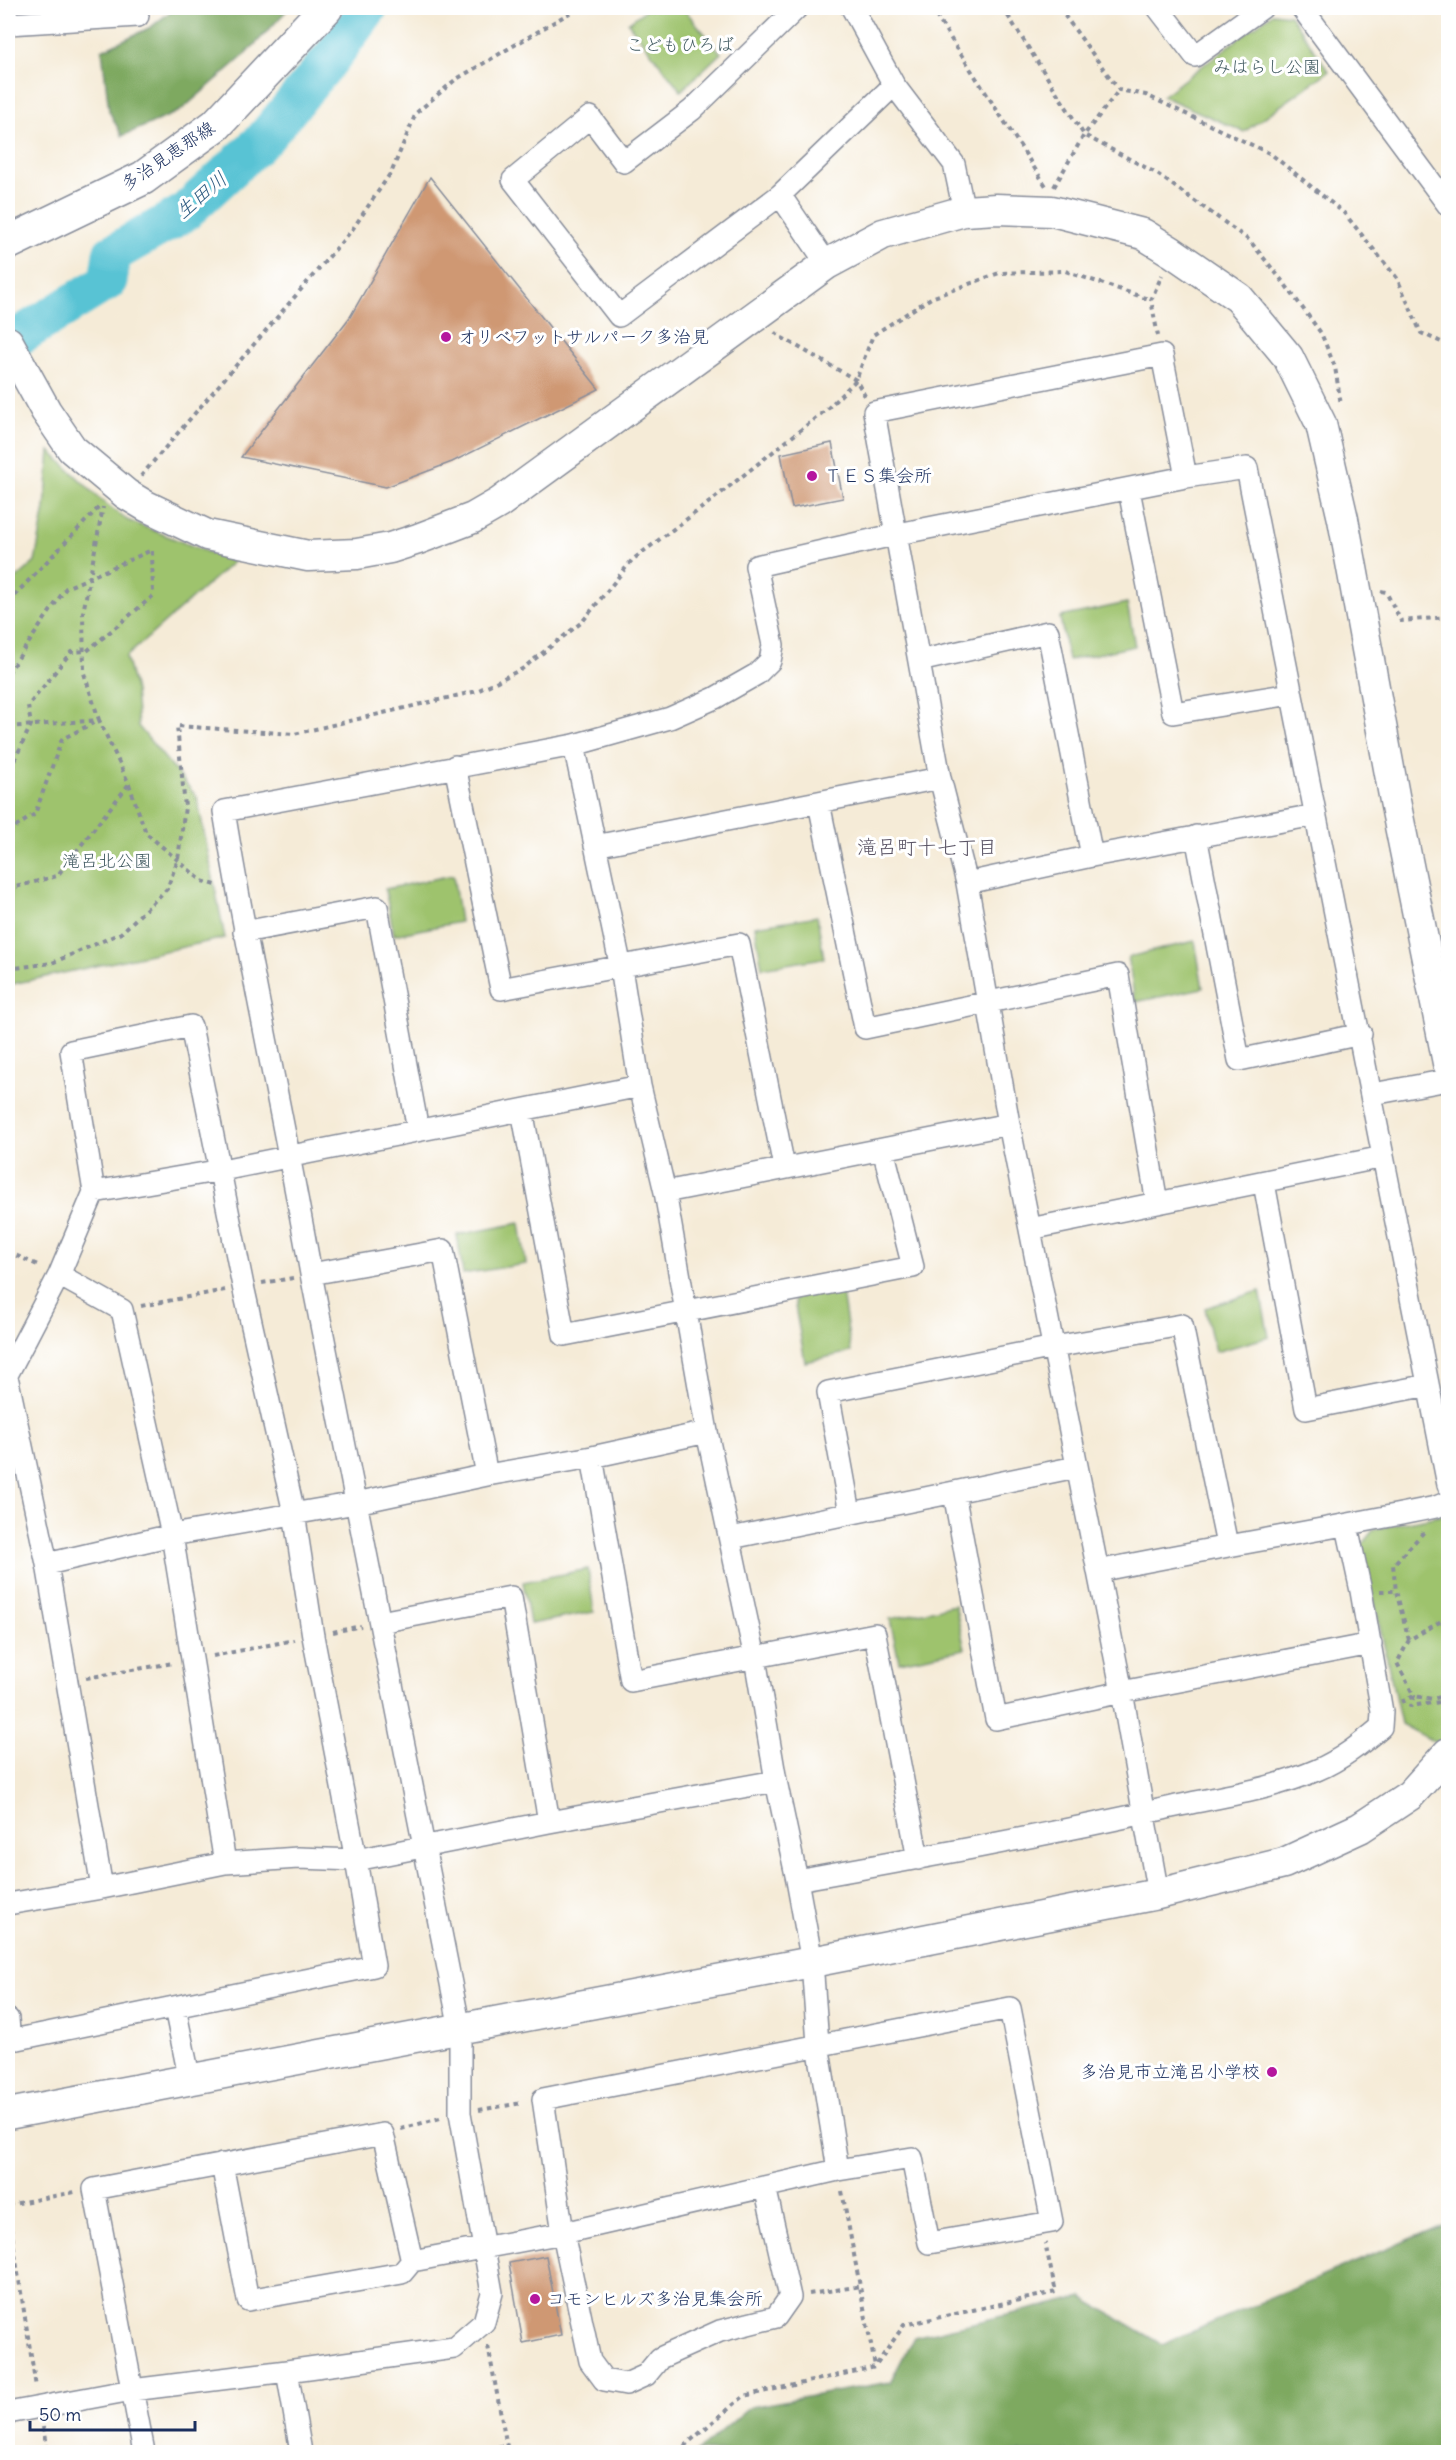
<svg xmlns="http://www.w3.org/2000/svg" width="1456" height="2460" font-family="Delius,'Klee One',sans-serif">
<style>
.green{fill:#9ec36d;stroke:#5c7966;stroke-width:1.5}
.forest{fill:#7ea960;stroke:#4c6c5f;stroke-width:1.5}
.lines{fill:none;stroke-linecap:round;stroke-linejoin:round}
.river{stroke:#59c3d4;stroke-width:39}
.building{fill:#cf9873}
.street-casing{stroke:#888d9a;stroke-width:24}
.secondary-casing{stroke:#888d9a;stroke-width:33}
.primary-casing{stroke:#888d9a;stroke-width:36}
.path{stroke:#888d9a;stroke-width:4;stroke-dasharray:4.5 4.5;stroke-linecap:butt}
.street{stroke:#fff;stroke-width:21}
.secondary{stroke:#fff;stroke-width:30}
.primary{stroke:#fff;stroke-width:33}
.poi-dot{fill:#b5179e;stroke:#fff;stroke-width:2}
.labels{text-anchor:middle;stroke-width:6;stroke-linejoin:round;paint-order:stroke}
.park-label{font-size:18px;fill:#425b62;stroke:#fff}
.street-label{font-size:18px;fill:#1b2f5e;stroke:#fff}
.poi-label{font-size:18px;fill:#1b2f5e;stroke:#fff;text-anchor:start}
.water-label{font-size:20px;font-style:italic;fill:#2e5b81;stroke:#fff}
.neighbourhood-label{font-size:20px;fill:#5a5465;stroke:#fff}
</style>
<rect width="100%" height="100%" fill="#fff"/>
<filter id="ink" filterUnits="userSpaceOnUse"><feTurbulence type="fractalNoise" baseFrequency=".0167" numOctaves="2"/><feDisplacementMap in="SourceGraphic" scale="12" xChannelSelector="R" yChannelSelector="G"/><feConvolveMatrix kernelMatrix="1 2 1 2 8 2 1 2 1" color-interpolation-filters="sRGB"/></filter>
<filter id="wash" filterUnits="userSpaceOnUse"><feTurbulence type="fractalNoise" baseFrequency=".008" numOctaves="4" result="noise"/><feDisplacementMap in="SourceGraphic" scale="24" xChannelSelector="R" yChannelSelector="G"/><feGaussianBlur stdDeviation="1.35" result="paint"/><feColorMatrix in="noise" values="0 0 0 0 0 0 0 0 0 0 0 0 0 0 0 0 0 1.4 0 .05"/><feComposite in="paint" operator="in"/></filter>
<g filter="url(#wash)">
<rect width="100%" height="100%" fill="#f5ebd7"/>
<path class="green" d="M648,8H683L721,53L681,91L628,23Z
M1273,13L1290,15L1329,71L1244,132L1162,96Z
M50,451L100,499L127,520L233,562L126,657L135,691L138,726L197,797L225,938L8,985V586L35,562L45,508Z
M1127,603L1135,646L1068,660L1060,617Z
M453,875L460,922L394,935L385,889Z
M817,916L824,958L762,968L755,926Z
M1195,941L1203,988L1135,1002L1128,957Z
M520,1223L526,1264L463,1274L457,1235Z
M841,1285L851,1352L805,1362L793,1295Z
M1260,1291L1269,1337L1215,1352L1205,1308Z
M1448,1514V1736L1442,1746L1401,1724L1362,1544L1374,1529Z
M588,1569L594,1612L530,1624L523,1582Z
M955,1605L965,1649L899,1662L890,1619Z"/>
<path class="forest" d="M175,8H289L246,54L180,111L122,136L109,111L102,50L151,27Z
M1448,2223V2452H697L750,2407L890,2382L914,2337L1082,2297L1162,2344Z"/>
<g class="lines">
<path class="river" d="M8,343L108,281L112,254L184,213L264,139L332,57L368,8"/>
</g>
<g id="blocks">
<path class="building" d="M430,177L599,389L452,462L386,487L241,457L350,317Z
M832,443L843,498L792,508L781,454Z
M546,2256L561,2335L523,2343L509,2263Z"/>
</g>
</g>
<g filter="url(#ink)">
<use href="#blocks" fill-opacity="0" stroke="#888d9a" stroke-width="1.5"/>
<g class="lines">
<g class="street-casing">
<path id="street" d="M797,8L692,110L624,162L590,117L513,180L619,316L780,195L827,264
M852,8L894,85L954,164L964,211
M1158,8L1195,56L1262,8
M1302,8L1448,205
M8,24L138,16
M780,195L894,85
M1129,490L1173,713L1291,694
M919,661L1048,632L1092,856
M455,766L501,989L739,944L784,1167
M819,803L865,1028L1118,975L1157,1203
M1196,836L1239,1060L1361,1034
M595,846L940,778
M967,883L1092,856L1315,815
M244,932L377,907L418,1130
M1373,1094L1448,1080
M522,1110L564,1335L913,1267L883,1149
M1264,1183L1306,1409L1428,1385
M94,1192L222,1170L640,1086
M665,1192L1009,1124
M1030,1229L1383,1157
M311,1274L443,1250L487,1475
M59,1275L122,1310L172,1535L225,1863
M8,1373L59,1275L94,1192L71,1051L191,1026L243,1286L294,1513L313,1636L356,1860L374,1966L18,2039L9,2031L8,2019
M8,1381L47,1564L102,1888
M592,1457L631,1681L875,1634L918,1859
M954,1493L996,1719L1122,1692L1371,1644
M850,1513L828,1392L1054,1347L1182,1325L1227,1545
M731,1538L1076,1467
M47,1564L172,1535L356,1503L487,1475L592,1457L707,1432
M1098,1571C1210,1548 1324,1530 1436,1507L1448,1502
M380,1622L511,1597L549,1822
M797,1880C920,1858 1042,1836 1163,1809C1214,1797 1269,1791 1317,1770C1341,1760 1362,1743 1381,1727L1382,1712L1361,1591L1347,1526
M1158,1894L1122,1692L1009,1124L967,883L940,778L874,412L1162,355L1186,477
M8,1904L102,1888L225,1863L298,1858L356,1860L549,1822L776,1781
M175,2008L190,2081
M765,2187L790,2297L776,2317L720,2331L660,2358L646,2375L626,2384L604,2380L590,2361L563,2233L543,2099L1010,2008L1052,2222L929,2243L912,2158L838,2170
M412,2261L563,2233L838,2170L818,2044L812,1962L797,1880L776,1781L755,1658L707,1432L665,1192L640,1086L621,968L574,745
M287,2371L301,2452
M8,2413L132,2390L287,2371L454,2348L484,2322L492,2293L460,2113V2029L311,1274C284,1119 249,966 224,811L574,745L670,718L715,698L757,674L770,661L773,645L756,566L898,534L1186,477L1247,468L1448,1485
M144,2452L94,2189L383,2134L412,2261L402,2273L248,2300L222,2164"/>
</g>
<g class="secondary-casing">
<path id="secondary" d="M8,342L46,411L72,449L126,494L146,506L207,535L308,556L357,554L390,548L418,539L473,518L499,503L827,264L883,234L964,211L996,209L1052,211L1143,234L1172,252L1239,298L1288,357L1321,424L1343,519L1395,801L1448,1063
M8,2114L812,1962L1158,1894L1284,1863L1360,1828L1410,1795L1448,1753"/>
</g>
<g class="primary-casing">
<path id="primary" d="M8,243L143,178L216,125L326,8"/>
</g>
<path class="path" d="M931,8L1046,186
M1003,8L1084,135L1156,173L1249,240L1284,283L1321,333L1335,367L1341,405
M1059,8L1119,90L1146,95L1271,154L1344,213L1397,278L1421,333L1448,345
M1054,187L1084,135L1119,90
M775,332L779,336L856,380L865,396
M1158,336L1151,300L1162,275
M141,476L352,230L392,171L416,113L455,80L578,8
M1381,591L1386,592L1401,621L1448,617
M8,602L100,506
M8,673L66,588L152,550L153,596L87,651L71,652L28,706L31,725L8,774
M8,727L99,720L129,784L146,833L202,881L216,885
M8,832L35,814L62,739L99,720L84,673L83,613L103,507
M8,889L57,876L129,784
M8,969L52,963L121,933L167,889L178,859L185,807L177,726L294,734L477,691L522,669L582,622L632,560L711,501L827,409L856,380L873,335L931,298L999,273L1065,271L1151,300
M8,1252L40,1266
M262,1283L293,1278
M141,1306L225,1290
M1380,1591H1396
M1448,1617L1409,1640L1397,1663L1414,1696L1410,1706L1448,1701
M333,1632L361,1626
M1409,1640L1396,1591L1393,1565L1424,1532
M213,1656L294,1640
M86,1678L173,1663
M1401,1702L1414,1696L1432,1699L1448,1695
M479,2110L522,2103
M401,2129L440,2118
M842,2191L875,2366
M8,2205L75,2192
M8,2210L36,2387
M809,2294L862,2286
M488,2346L508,2452
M43,2427L47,2452
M471,2452L507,2445
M677,2452L744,2396L875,2367L904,2325L1056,2292L1045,2243"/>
<use href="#street" class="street"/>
<use href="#secondary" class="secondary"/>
<use href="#primary" class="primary"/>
</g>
</g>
<g class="poi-dot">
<circle cx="446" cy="337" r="6"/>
<circle cx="812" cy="476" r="6"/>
<circle cx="1272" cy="2072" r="6"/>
<circle cx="535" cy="2299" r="6"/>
</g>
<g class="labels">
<g class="park-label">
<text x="680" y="51">こどもひろば</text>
<text x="1267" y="73">みはらし公園</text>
<text x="107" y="867">滝呂北公園</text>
</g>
<g class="street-label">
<text transform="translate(168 156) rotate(-34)" y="6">多治見恵那線</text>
</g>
<g class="poi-label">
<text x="458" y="343">オリベフットサルパーク多治見</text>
<text x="824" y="482">ＴＥＳ集会所</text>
<text x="1260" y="2078" text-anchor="end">多治見市立滝呂小学校</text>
<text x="547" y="2305">コモンヒルズ多治見集会所</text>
</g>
<g class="water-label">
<text transform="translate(201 195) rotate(-40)" y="7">生田川</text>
</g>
<g class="neighbourhood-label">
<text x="927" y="854">滝呂町十七丁目</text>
</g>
</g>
<rect width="1456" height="2460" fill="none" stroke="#fff" stroke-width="30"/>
<path d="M30 2421v9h165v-9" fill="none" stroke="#1b2f5e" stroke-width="3"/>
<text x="39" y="2421" font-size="18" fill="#1b2f5e" stroke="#ffffff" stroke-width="4.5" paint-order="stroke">50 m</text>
</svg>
